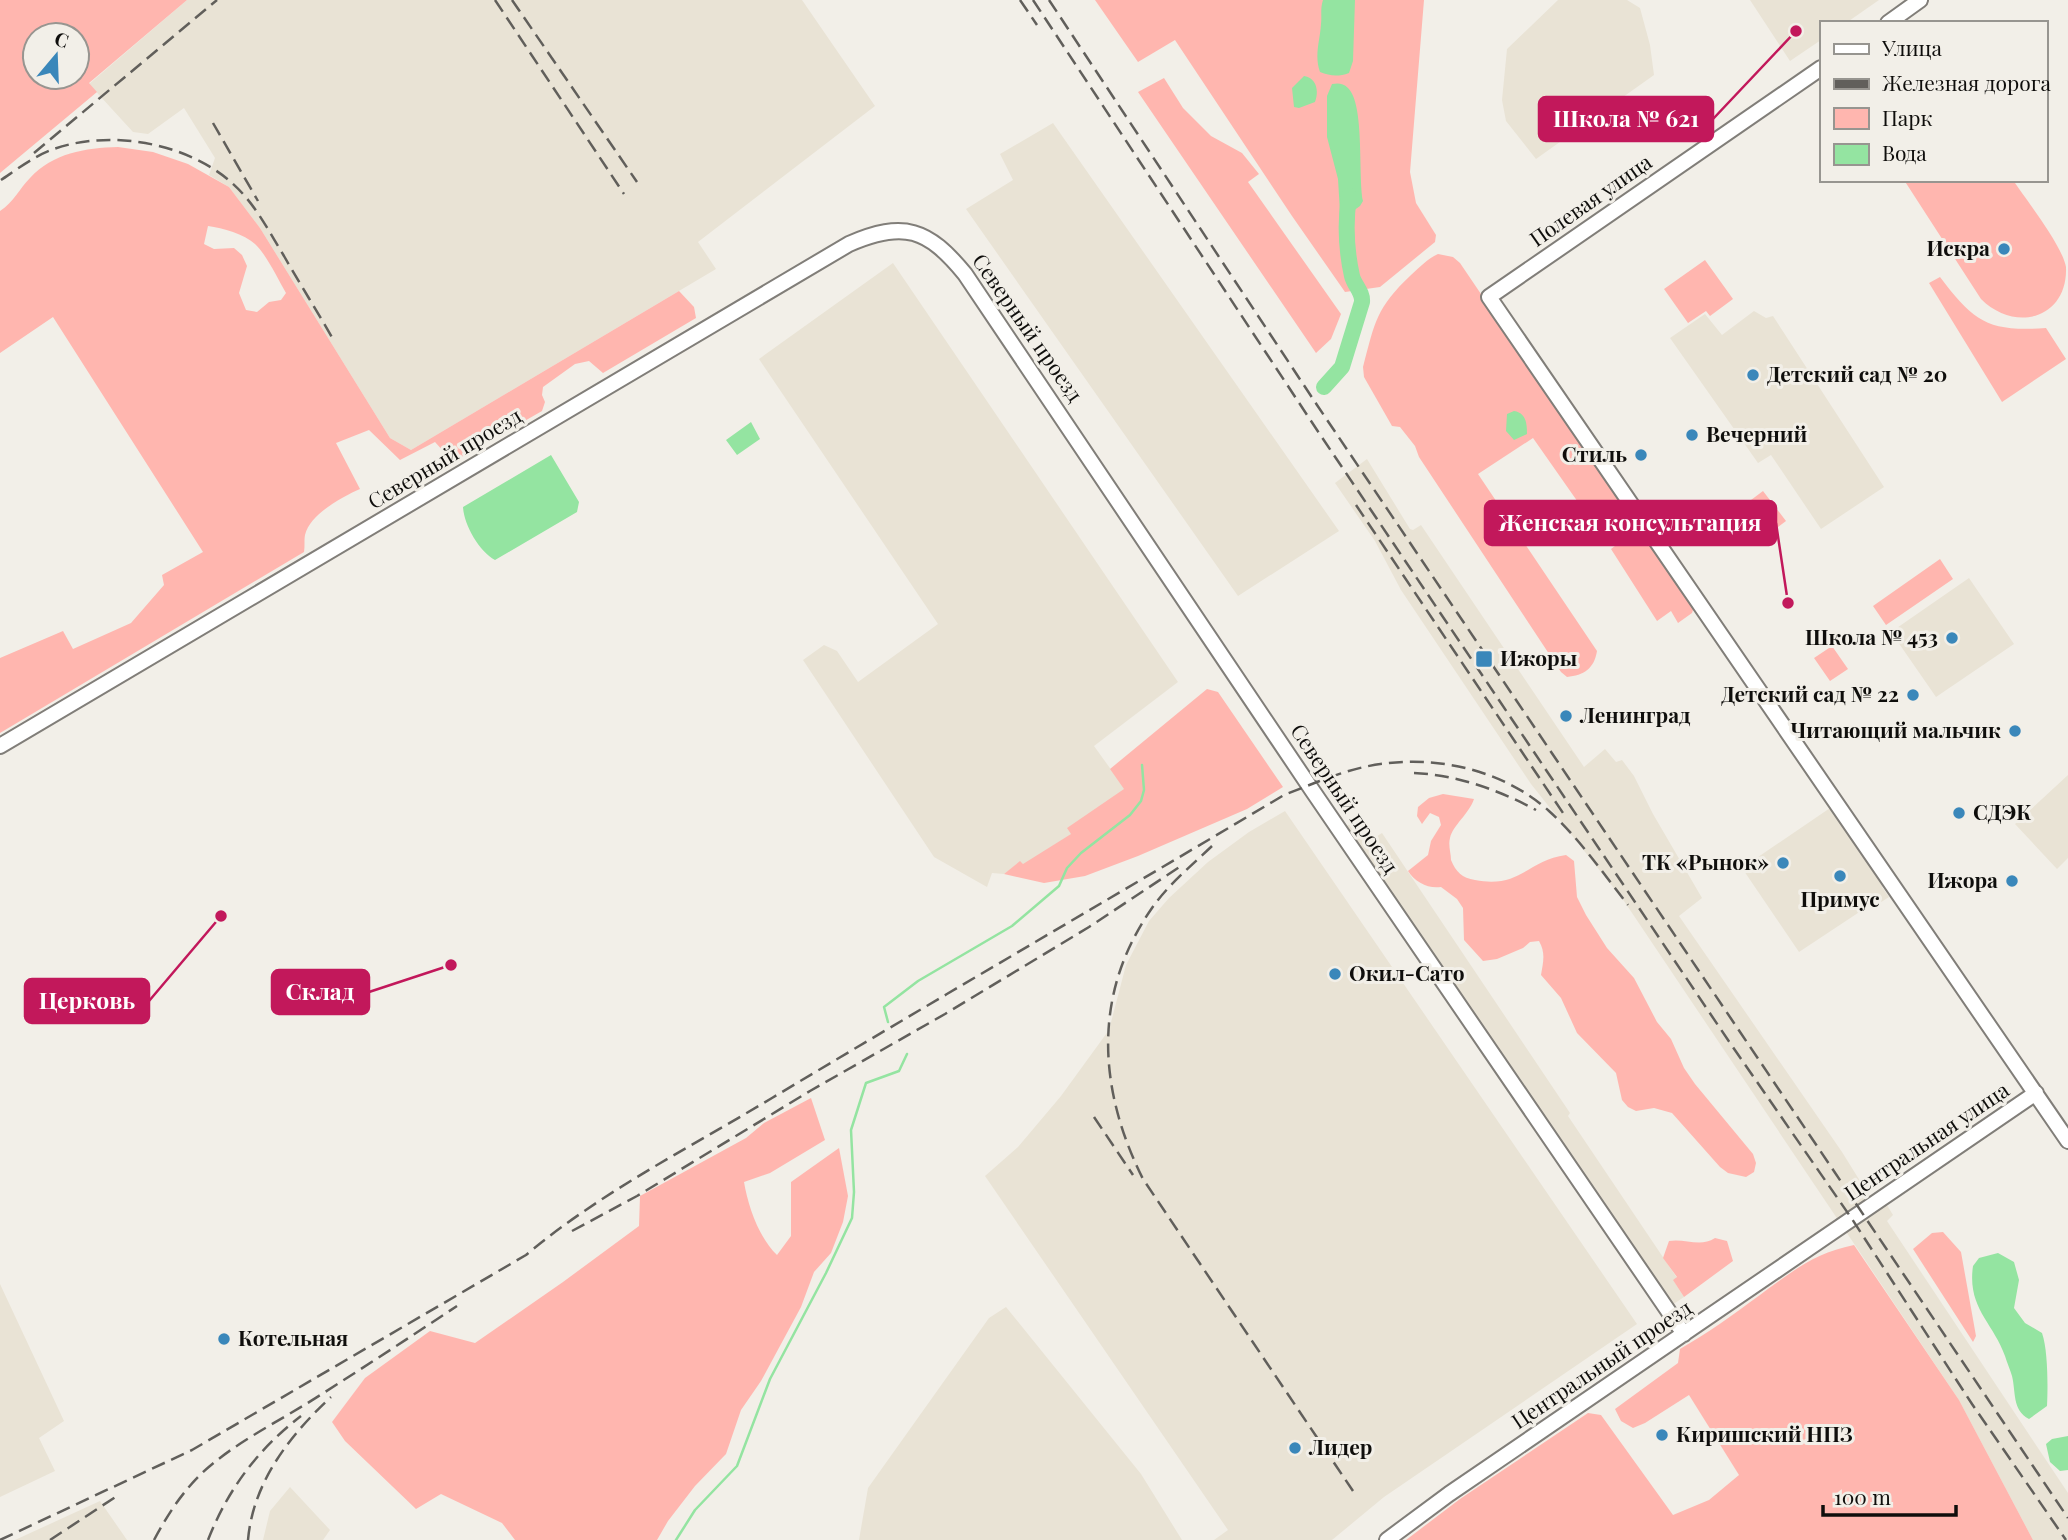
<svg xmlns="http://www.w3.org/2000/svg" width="2068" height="1540" font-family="'Playfair Display',serif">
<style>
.built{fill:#e9e3d5}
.green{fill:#ffb6af;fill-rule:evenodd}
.water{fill:#94e4a1}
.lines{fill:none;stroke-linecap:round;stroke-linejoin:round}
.stream{stroke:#94e4a1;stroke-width:2.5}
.river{stroke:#94e4a1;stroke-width:16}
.secondary-casing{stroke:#817e79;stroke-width:18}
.secondary{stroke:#fff;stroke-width:14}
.rail{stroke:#615f5b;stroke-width:2.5;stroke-dasharray:14 7;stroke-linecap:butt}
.poi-dot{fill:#3a87ba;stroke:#f2efe8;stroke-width:2.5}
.labels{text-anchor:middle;stroke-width:6;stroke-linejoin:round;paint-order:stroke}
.street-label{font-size:21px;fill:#0f0e0c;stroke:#f2efe8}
.poi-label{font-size:21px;font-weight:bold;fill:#0f0e0c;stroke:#f2efe8;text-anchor:start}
.leader{fill:none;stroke:#c2185b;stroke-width:2.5}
.callout-dot{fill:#c2185b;stroke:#f2efe8;stroke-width:2.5}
.callout{fill:#c2185b;stroke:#c2185b;stroke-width:2.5}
.callout-label{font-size:23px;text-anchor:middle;font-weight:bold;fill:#fff}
</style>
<rect width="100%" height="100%" fill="#f2efe8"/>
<path class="built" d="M187,0H802L875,106L698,242L716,269L411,450L390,438L260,228L229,187L209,175L215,158L184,108L148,134L133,132L89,84Z
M1558,0H1627L1640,8L1650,45L1654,75L1536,159L1506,121L1502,100L1507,49Z
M1750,0H1879L1846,23H1821V40L1790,61Z
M1053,123L1339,531L1238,596L966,209L1013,180L1000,154Z
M893,263L1178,682L1094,746L1125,789L1068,829L1072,834L1023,865L1020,862L1004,874L992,873L987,887L934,857L803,660L824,645L837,651L858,682L938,624L759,359Z
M1754,311L1766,318L1773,316L1884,487L1821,529L1771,455L1758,463L1670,338L1705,314L1722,335Z
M1367,459L1410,529L1413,530L1421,525L1584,767L1605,749L1616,762L1622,760L1634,776L1653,814L1702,898L1679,916L1842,1152L1870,1197L1879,1192L1893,1215L1887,1221L2068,1493V1540H2033L1959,1400L1624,901L1531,784L1401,590L1375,541L1335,483Z
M1969,578L2014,644L1936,697L1891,632Z
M2068,775V858L2057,869L2015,824Z
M1833,806L1886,884L1882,887L1889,897L1875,906L1873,903L1799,952L1742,868Z
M1285,811L1637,1324L1384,1497L1332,1540H1214L1228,1530L985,1176L1018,1147L1061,1096L1109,1030L1126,965L1149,921L1169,898L1208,862L1249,832Z
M1360,817L1374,838L1382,833L1570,1113L1568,1116L1677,1278L1674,1281L1684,1297L1669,1307L1344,828Z
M0,1284L64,1421L39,1438L55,1471L0,1497Z
M1006,1307L1141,1474L1182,1540H859L868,1488L989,1318Z
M290,1487L330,1530L323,1540H263L270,1511Z
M100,1501L127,1540H15Z"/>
<path class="green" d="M0,0H187L89,83L97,92L0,173ZM35,35H77V77H35Z
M1095,0H1424L1410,172L1416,203L1436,235L1435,242L1380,287L1345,292L1292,216L1175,40L1138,62Z
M1164,78L1183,108L1211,136L1242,153L1259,174L1248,182L1341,314L1331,339L1316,353L1138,92Z
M118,147L153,152L188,164L229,187L260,228L390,438L411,450L679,291L694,307L696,318L603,373L589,361L575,364L543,387L542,395L545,402L542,411L453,462L435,442L400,460L369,430L336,443L360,489C342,497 310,514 305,535C304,540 305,546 304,552L0,733V658L63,631L73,649L131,623L164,585L162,575L203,552L53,317L0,353V211C14,202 19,189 30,178C53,153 85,148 118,147ZM208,226C223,228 244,234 255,244C266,254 278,279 286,293L281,300L269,302L257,312L246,310L239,293L247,266L242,255L234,248L214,249L204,244Z
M1904,180H2013C2027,201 2062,245 2066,267C2068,319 2015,333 1981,299Z
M1438,254L1453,257L1460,263L1624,505L1594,525L1533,438L1478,474L1597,651C1594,669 1584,675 1567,677L1561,672L1419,457L1415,446L1400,427L1392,426L1364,377L1363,367C1375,322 1376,308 1411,275C1420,267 1427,259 1438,254Z
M1705,260L1733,299L1710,316L1706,311L1688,323L1664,289Z
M1940,277C1974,322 1988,332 2046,328L2066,359L2002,402L1929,283Z
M1763,491L1786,521L1766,536L1743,506Z
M1631,513L1694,607L1692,613L1678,623L1671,611L1657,621L1611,549L1624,539L1613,524Z
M1940,559L1953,579L1886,625L1873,606Z
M1832,646L1848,669L1830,681L1814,658Z
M1207,689L1218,692L1283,787L1247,809L1138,856L1085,876L1044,883L1004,874L1020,861L1023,864L1071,834L1067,828L1124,789L1110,769Z
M1443,794L1474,799C1469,814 1453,825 1450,838C1448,845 1451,853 1451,860C1456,872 1462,878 1475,880C1520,889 1528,860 1566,855L1574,861L1577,897L1586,915L1607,948L1634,978L1657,1022L1671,1039L1684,1068L1695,1084L1753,1154L1756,1163L1754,1172L1746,1177L1728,1173L1720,1167L1672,1113L1654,1108L1636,1111L1628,1107L1622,1100L1616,1073L1577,1033L1561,998L1541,975C1543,963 1546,953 1539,941L1530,942L1523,948L1497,959L1483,961L1464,940L1463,908L1457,899L1441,887C1428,889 1415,882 1408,871L1428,855L1431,841L1441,825L1439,817L1430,813L1422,824L1417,816L1418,807L1429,798Z
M811,1098L825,1140L770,1173L744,1182C748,1206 759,1238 777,1255L791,1236V1182L839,1148L848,1196L843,1222L831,1253L814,1272L801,1307L761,1381L741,1410L726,1454L695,1486L668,1521L657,1540H515L502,1523L441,1494L416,1509L345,1441L332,1422L365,1378L430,1331L475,1343L563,1282L639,1226L640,1196L746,1138L764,1123Z
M1943,1232L1961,1252L1976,1336L1973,1342L1913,1249L1932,1233Z
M1715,1238L1727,1241L1733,1261L1684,1297L1673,1280L1677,1277L1663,1258L1669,1241C1685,1238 1700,1248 1715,1238Z
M1854,1245L1959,1400L2033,1540H1406L1460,1499L1588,1413L1601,1415L1673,1515L1709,1500L1739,1475L1689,1395L1645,1423L1633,1428L1621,1421L1615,1409L1678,1363L1680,1349C1708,1333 1734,1314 1760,1295C1793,1271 1814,1253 1854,1245Z"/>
<path class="water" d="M1323,0H1355L1353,61L1349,73C1338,77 1330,76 1320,72C1314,55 1320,41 1321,24C1322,15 1320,9 1323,0Z
M1304,76C1317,78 1319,91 1315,102L1299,108L1294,107L1292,88Z
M1332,84C1338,83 1343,83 1348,88C1365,104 1358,176 1363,201L1360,206L1346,216L1340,212L1338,179L1327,137V96Z
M1514,411C1526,413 1527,423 1527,434L1514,440L1506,431L1507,414Z
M751,422L760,439L737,455L726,440Z
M551,455L579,502L577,512L495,560C479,551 464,525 463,507Z
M1998,1253L2014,1262L2019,1280L2014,1308L2025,1323L2042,1333C2048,1350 2048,1387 2047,1406L2029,1419C2012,1410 2016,1392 2012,1376C2010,1369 2007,1363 2005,1356C1993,1322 1967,1308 1973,1266L1979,1258Z
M2068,1436V1470L2060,1471L2050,1462L2046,1444L2052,1439Z"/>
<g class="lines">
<path class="stream" d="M888,1022L884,1007L918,981L1012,926L1059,886L1067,868L1081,853L1130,815L1141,801L1144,790L1142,765
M676,1540L695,1510L737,1466L770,1379L826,1273L852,1218L854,1192L851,1130L866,1083L899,1071L907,1054"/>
<path class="river" d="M1324,387L1342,367L1362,302C1363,292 1354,285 1352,276C1346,249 1345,223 1349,196"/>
<g class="secondary-casing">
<path id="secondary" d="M1888,23L1920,0
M1821,68L1489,297L2068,1141
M0,746L849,244C904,220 928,229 965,274L1312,790L1684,1334
M1387,1540L1449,1494L2036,1093"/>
</g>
<use href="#secondary" class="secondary"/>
<path class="rail" d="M495,0L624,194
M512,0L637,182
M1020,0L1037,25
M1033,0L1317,430L1730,1043L1852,1219L1972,1404L2066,1540
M1049,0L1317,405L2068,1518
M213,123L258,201
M34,153L217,0
M1,180C16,170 33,157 51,150C112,127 199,144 243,194C260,213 271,235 284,256C300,284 317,311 333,339
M1356,505L1565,816
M1414,773C1457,775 1499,790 1536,810
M1212,846C1191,866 1168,885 1152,908C1092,994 1098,1089 1143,1179L1353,1491
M1094,1117L1133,1175
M572,1231L637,1196L810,1091L945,1014L1089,927L1181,866
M0,1540L192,1450L526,1255C601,1192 689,1148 772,1098C942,996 1113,897 1284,795C1310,785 1337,773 1364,767C1428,753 1500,767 1549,811C1579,838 1603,873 1628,905
M50,1540L117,1496
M154,1540C167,1516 180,1495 200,1475C230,1446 270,1426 306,1404C357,1372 407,1339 457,1306
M208,1540C228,1489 258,1449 301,1416
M248,1540C253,1482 290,1435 331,1397"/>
</g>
<g class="poi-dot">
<circle cx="2004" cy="249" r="7"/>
<circle cx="1753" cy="375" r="7"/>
<circle cx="1692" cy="435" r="7"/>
<circle cx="1641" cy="455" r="7"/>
<circle cx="1952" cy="638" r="7"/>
<rect x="1475" y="650" width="18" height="18" rx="3.5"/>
<circle cx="1913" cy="695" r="7"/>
<circle cx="1566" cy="716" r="7"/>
<circle cx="2015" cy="731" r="7"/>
<circle cx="1959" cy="813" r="7"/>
<circle cx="1783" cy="863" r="7"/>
<circle cx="1840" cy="876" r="7"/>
<circle cx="2012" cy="881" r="7"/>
<circle cx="1335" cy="974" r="7"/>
<circle cx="224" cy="1339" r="7"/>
<circle cx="1662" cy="1435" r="7"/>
<circle cx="1295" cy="1448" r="7"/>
</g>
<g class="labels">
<g class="street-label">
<text transform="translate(1591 201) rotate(-35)" y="7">Полевая улица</text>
<text transform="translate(1027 328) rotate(55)" y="7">Северный проезд</text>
<text transform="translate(445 459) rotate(-31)" y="7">Северный проезд</text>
<text transform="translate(1344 799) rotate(56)" y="7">Северный проезд</text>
<text transform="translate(1927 1142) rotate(-34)" y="7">Центральная улица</text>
<text transform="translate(1602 1365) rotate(-34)" y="7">Центральный проезд</text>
</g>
<g class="poi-label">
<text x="1990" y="256" text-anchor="end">Искра</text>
<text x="1767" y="382">Детский сад № 20</text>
<text x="1706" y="442">Вечерний</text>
<text x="1627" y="462" text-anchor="end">Стиль</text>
<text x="1938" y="645" text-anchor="end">Школа № 453</text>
<text x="1500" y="666">Ижоры</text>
<text x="1899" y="702" text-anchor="end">Детский сад № 22</text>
<text x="1580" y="723">Ленинград</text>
<text x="2001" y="738" text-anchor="end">Читающий мальчик</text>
<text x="1973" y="820">СДЭК</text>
<text x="1769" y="870" text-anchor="end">ТК «Рынок»</text>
<text x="1998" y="888" text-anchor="end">Ижора</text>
<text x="1840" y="907" text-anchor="middle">Примус</text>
<text x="1349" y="981">Окил-Сато</text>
<text x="238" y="1346">Котельная</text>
<text x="1676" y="1442">Киришский НПЗ</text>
<text x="1309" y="1455">Лидер</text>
</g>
</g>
<path class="leader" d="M1796 31L1713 119M1788 603L1776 523M451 965L369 992M221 916L149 1001"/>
<g class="callout-dot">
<circle cx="1796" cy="31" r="7"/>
<circle cx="1788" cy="603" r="7"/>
<circle cx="451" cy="965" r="7"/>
<circle cx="221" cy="916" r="7"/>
</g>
<g class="callout">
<rect x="1539" y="97" width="174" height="44" rx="7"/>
<rect x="1485" y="501" width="291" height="44" rx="7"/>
<rect x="272" y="970" width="97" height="44" rx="7"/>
<rect x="25" y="979" width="124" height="44" rx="7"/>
</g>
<g class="callout-label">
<text x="1626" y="127">Школа № 621</text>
<text x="1630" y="531">Женская консультация</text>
<text x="320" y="1000">Склад</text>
<text x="87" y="1009">Церковь</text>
</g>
<rect x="1820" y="21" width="228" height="161" fill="#f2efe8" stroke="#979590" stroke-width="2"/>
<rect x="1834" y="44" width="35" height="10" fill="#ffffff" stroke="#979590" stroke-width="2"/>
<text x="1882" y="56" font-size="21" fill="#0f0e0c">Улица</text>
<rect x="1834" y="79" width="35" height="10" fill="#615f5b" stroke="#979590" stroke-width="2"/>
<text x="1882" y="91" font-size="21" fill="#0f0e0c">Железная дорога</text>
<rect x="1834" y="108" width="35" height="21" fill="#ffb6af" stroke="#979590" stroke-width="2"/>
<text x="1882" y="126" font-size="21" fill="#0f0e0c">Парк</text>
<rect x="1834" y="144" width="35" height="21" fill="#94e4a1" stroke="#979590" stroke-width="2"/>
<text x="1882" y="161" font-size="21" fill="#0f0e0c">Вода</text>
<g transform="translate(56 56) rotate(19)"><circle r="33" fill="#f2efe8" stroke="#979590" stroke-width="2"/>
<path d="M0-5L12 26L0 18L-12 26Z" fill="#3a87ba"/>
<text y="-10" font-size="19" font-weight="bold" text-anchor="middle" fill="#0f0e0c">С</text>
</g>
<path d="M1823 1505v10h133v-10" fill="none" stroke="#0f0e0c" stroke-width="3.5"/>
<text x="1834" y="1505" font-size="21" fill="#0f0e0c" stroke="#f2efe8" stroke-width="5" paint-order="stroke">100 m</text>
</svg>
